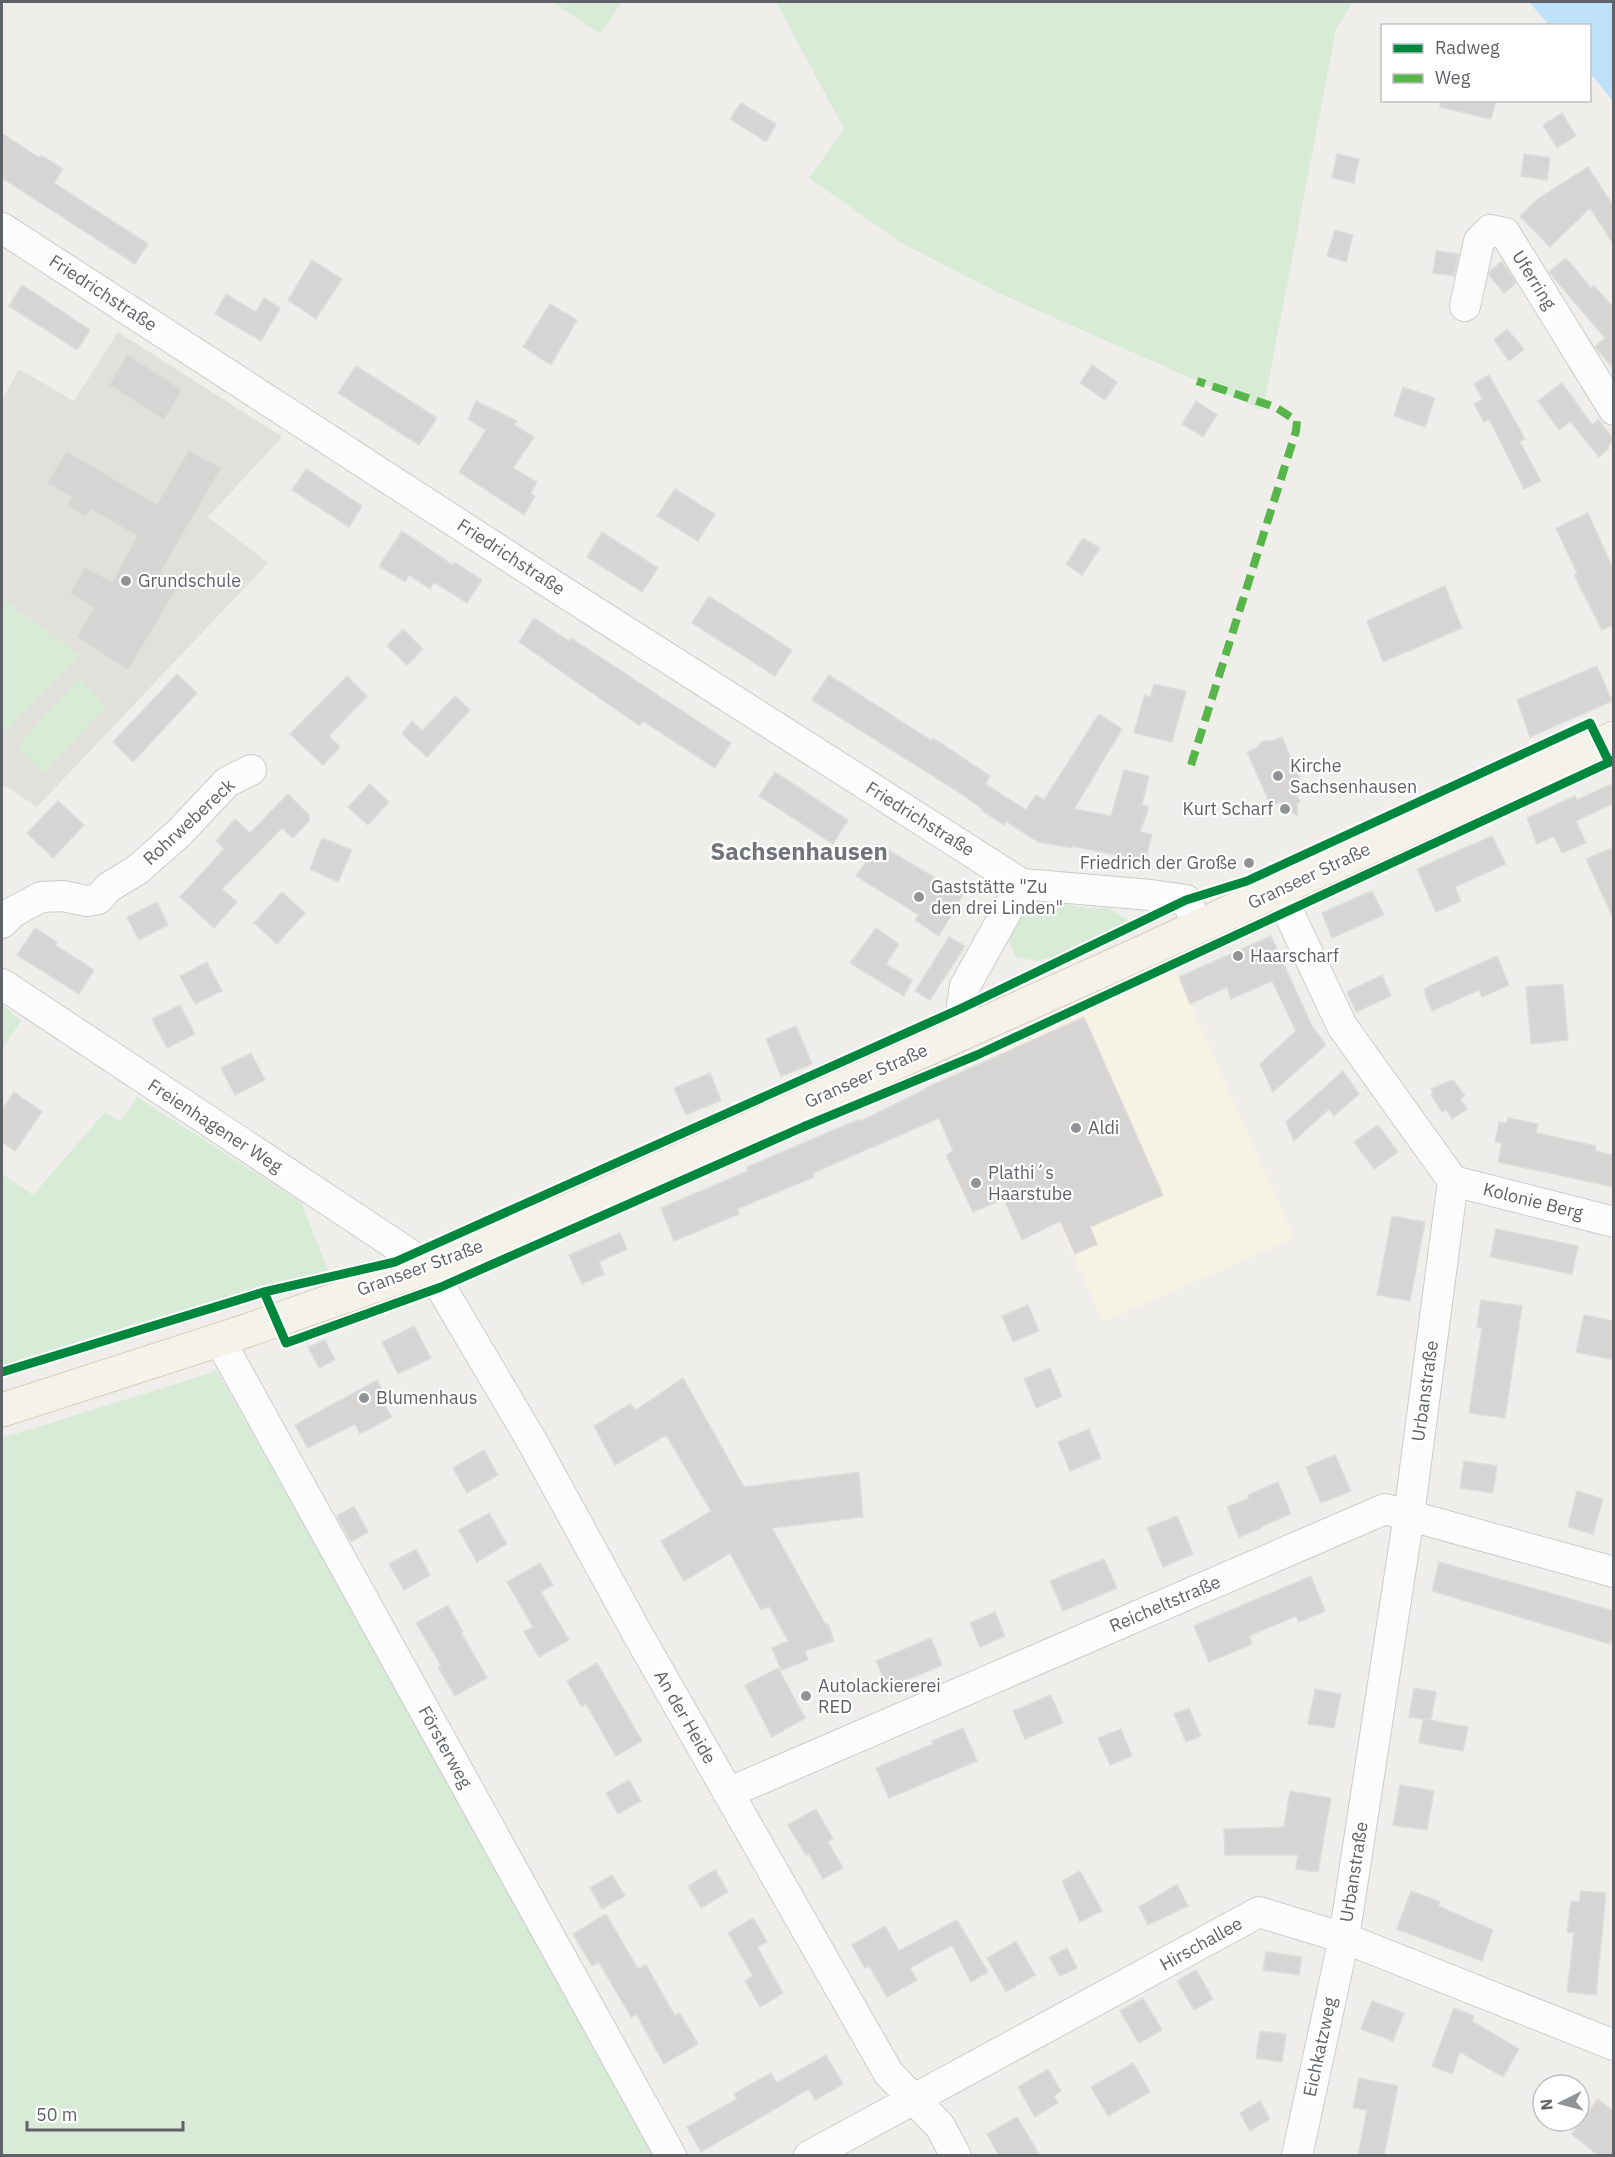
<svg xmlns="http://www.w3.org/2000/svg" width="1615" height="2157" font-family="'IBM Plex Sans',sans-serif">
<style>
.commercial{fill:#f7f3e4}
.education{fill:#e2e0da}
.green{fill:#d8ebd6}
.water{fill:#bfe0f9}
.building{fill:#d6d5d3;stroke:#deddd9;stroke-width:1.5}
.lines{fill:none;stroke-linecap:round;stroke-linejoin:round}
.minor-casing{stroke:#cbcccc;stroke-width:32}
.major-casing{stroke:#d7ceb8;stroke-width:35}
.minor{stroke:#fdfcfc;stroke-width:30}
.major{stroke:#f4f2e9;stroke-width:33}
.quiet{stroke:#58b549;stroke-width:8;stroke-dasharray:15 8;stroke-linecap:butt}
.cycleway-casing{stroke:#fff;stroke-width:13}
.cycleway{stroke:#00873e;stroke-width:9}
.poi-dot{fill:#919496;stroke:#fff;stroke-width:2}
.labels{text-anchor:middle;stroke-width:4.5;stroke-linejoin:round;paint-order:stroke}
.street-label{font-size:18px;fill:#5f6368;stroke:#fff}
.poi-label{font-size:18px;fill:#5f6368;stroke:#fff;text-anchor:start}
.district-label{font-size:24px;font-weight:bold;fill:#70757a;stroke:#fff}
</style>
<rect width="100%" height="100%" fill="#efeeea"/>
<path class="commercial" d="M1174,968L1294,1238L1103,1322L984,1056L988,1051Z"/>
<path class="education" d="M118,332L282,437L208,517L268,563L37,807L2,784V735L80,655L2,599V400L19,369L74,401Z"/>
<path class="green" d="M552,2H622L600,34Z
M776,2H1353L1336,29L1263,410L1001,294L903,244L809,178L844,129Z
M2,599L80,655L2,735Z
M79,678L106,706L43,774L17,747Z
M1044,901L1089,908H1108L1128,920L1120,932L1099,944L1075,949L1051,958L1036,961L1016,957C1003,929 1006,929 1021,903Z
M2,1004L21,1021L2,1049Z
M137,1097L301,1202L329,1273L2,1375V1174L33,1195L105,1112L120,1122Z
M217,1371L661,2155H2V1438Z"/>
<path class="water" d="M1529,2H1613V101L1590,73V26L1549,25Z"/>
<path class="building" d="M1441,100H1496L1491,119L1440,107Z
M741,103L776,124L766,142L730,119Z
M1562,113L1576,136L1557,148L1543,125Z
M2,133L39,158L41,155L63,169L54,183L148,244L135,264L2,178Z
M1337,154L1359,159L1354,183L1332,178Z
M1524,154L1550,158L1547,180L1521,176Z
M1588,167L1614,207V245L1590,208L1550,247L1520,216L1539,198Z
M1335,230L1353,235L1346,262L1327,256Z
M1436,251L1459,254L1454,276L1433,273Z
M1566,258L1591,288L1594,286L1614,308V369L1595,347L1605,338L1549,272Z
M312,260L342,279L316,319L288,300Z
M1502,261L1516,283L1504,293L1489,275L1490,271Z
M22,285L90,330L77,350L9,306Z
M226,294L256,312L264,298L280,308L261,341L215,314Z
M550,304L577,320L551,365L523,347Z
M1507,329L1524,349L1509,361L1494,340Z
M127,354L182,390L164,420L109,385Z
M1092,365L1117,382L1105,400L1080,383Z
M356,366L437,418L419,445L338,393Z
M1489,375L1525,439L1520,442L1541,481L1524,489L1489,419L1484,422L1474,404L1483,399L1474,384Z
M1562,383L1592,425L1598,420L1614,439L1608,446L1609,448L1599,457L1570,421L1559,430L1538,401Z
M1403,387L1435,398L1425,427L1394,416Z
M476,401L517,421L514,425L534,437L513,468L537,482L531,493L535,496L524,515L459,472L486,430L468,419Z
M1196,401L1217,415L1203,437L1182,424Z
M189,450L221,468L161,572L180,583L128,670L77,637L94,608L70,593L85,567L112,582L137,536L91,509L86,517L67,506L72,497L47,483L66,451L157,504Z
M306,469L362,506L349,527L292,490Z
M675,489L715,514L698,541L657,516Z
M1588,513L1614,571V625L1602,630L1574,575L1577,573L1556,528Z
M402,531L453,565L454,562L482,580L467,603L434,582L430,589L409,575L405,582L379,566Z
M602,532L658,568L642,592L587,557Z
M1083,538L1100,548L1082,575L1066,564Z
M1445,586L1462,628L1383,662L1367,621Z
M709,596L792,650L775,676L692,623Z
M534,618L569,641L571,638L731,743L715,768L643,721L640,726L519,642Z
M403,629L423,649L407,665L387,646Z
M1597,666L1612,701L1530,737L1517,700Z
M177,674L197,693L133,762L113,742Z
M829,675L932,741L933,738L990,776L985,784L1026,810L1036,795L1044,800L1099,714L1122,729L1074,809L1111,816L1124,770L1149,776L1142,805L1149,807L1140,832L1152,834L1145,861L1073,846L1072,848L1038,842L1006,821L1004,825L981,810L982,809L957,791L812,700Z
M347,676L367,696L329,736L340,747L323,765L290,734Z
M1154,684L1186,691L1172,742L1134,733L1145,694L1150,698Z
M455,696L470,710L427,757L402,734L412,721L422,731Z
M1282,737L1305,791L1297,795L1300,802L1297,803L1298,816L1281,805L1280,802L1271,806L1247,752L1257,748L1262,741H1273Z
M775,772L848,820L833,844L759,796Z
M1614,783V803L1576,821L1586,843L1562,853L1554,836L1537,844L1527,818L1575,796L1577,800Z
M370,784L389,802L368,825L348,807Z
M288,794L309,815V821L293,838L282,828L222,889L237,902L214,928L180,897L224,849L216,841L235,819L250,833Z
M58,801L84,825L53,858L27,833Z
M1492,836L1506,864L1455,887L1461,901L1436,912L1417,869Z
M322,838L352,850L338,882L310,869Z
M878,844L963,894L939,936L915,920L919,915L856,876Z
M1614,847V920L1586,859Z
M1372,891L1384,915L1332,938L1322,913Z
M282,892L305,913L277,944L254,923Z
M157,902L168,925L139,940L127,917Z
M35,928L57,942L55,945L94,970L79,994L17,955Z
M876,928L899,944L886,964L912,980L904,996L850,963Z
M1271,936L1312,1026L1326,1045L1273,1092L1260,1064L1296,1031L1272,981L1231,999L1227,987L1190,1004L1179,977Z
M949,937L965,946L930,1000L915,991Z
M1497,956L1509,985L1482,997L1479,990L1432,1011L1425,994V988Z
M207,962L222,991L195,1004L180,976Z
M1382,975L1391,996L1356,1012L1347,992Z
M1563,984L1568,1040L1531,1044L1526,987Z
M180,1005L195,1034L167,1048L152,1019Z
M1084,1017L1163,1195L1090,1227L1097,1244L1075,1254L1060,1221L1022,1240L1004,1199L973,1212L946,1155L953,1151L939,1118L813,1173L814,1177L737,1209L739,1214L674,1241L661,1208L748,1171L747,1167L860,1119L861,1121L926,1089V1088Z
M796,1026L812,1064L781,1076L766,1039Z
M251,1053L265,1080L235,1095L221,1068Z
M1343,1071L1359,1094L1334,1116L1329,1109L1294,1141L1286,1122Z
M710,1073L721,1100L686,1115L674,1088Z
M1453,1080L1465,1096L1460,1099L1467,1109L1452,1119L1446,1109L1442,1112L1431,1095L1433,1093L1431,1089Z
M14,1092L42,1112L15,1151L2,1142V1110Z
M1508,1118L1538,1124L1536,1133L1596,1146L1595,1151L1614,1155V1187L1498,1162L1502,1143L1495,1142L1499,1122L1507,1123Z
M1378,1125L1398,1152L1374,1169L1354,1142Z
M1392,1216L1425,1222L1410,1301L1377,1295Z
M1496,1229L1578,1246L1572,1274L1490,1257Z
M620,1233L627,1249L599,1262L604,1274L582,1284L569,1255Z
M1481,1300L1522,1306L1505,1418L1469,1413L1482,1328L1477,1327Z
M1028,1305L1039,1331L1013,1342L1002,1316Z
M1584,1315L1614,1321V1360L1576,1352Z
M414,1326L431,1358L398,1374L382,1342Z
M325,1340L335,1360L319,1368L308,1347Z
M1050,1368L1062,1396L1036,1408L1024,1379Z
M683,1378L744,1487L859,1472L863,1517L772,1528L826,1625L828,1624L834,1641L805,1651L808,1660L781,1670L772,1648L788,1641L769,1606L761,1610L730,1553L684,1581L661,1541L711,1511L666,1435L615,1465L594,1426L630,1404L636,1410Z
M377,1380L388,1399L383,1402L392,1417L360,1434L355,1424L308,1448L295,1425Z
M1089,1429L1101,1458L1070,1471L1058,1442Z
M484,1450L498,1475L467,1493L453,1468Z
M1335,1455L1351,1491L1321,1503L1306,1467Z
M1464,1461L1497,1466L1493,1493L1460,1488Z
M1278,1482L1291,1514L1262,1526V1528L1239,1537L1227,1507L1249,1498L1248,1495Z
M1577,1491L1603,1499L1593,1534L1568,1527Z
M354,1506L368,1532L351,1542L337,1516Z
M489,1513L507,1544L477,1562L459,1530Z
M1177,1516L1193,1554L1163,1567L1147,1528Z
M416,1549L430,1575L404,1590L389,1564Z
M1104,1559L1117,1588L1063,1611L1050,1581Z
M1439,1562L1614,1611V1630L1610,1644L1432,1591Z
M540,1563L553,1585L541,1592L569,1640L539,1657L524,1632L533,1627L507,1582Z
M1311,1576L1325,1611L1299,1622L1296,1616L1249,1636L1252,1644L1209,1662L1194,1626Z
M448,1605L463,1632L461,1633L487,1678L455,1696L438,1667L441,1665L416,1623Z
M995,1612L1005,1636L980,1647L970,1623Z
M931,1638L942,1665L888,1688L876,1661Z
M597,1663L642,1741L616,1756L586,1704L581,1706L567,1681Z
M778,1668L805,1718L772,1737L745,1685Z
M1414,1688L1436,1692L1431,1720L1409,1717Z
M1315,1689L1341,1694L1334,1728L1308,1724Z
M1051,1695L1063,1723L1025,1739L1013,1711Z
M1189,1708L1201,1736L1186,1742L1174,1714Z
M1423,1719L1468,1727L1463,1751L1419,1743Z
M963,1728L977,1761L889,1798L876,1768L933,1744L932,1741Z
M1121,1729L1132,1756L1110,1765L1098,1738Z
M629,1780L641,1801L618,1814L606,1793Z
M1400,1785L1434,1791L1427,1830L1393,1825Z
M1290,1791L1331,1798L1318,1872L1296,1869L1298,1855H1225L1224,1829L1284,1827Z
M816,1809L833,1839L828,1842L843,1868L823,1879L809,1854L806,1855L788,1825Z
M715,1870L728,1892L701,1908L688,1886Z
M1080,1871L1102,1911L1080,1922L1062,1881Z
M612,1875L625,1896L602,1909L590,1888Z
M1177,1884L1188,1906L1148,1925L1139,1907Z
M1411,1891L1440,1902L1438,1906L1493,1930L1482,1961L1397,1929Z
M1581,1891L1606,1893L1596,1995L1567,1992L1574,1933L1567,1932L1571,1901L1579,1902Z
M606,1914L638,1969L646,1965L675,2016L680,2013L698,2044L664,2064L636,2014L631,2017L599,1962L592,1966L573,1934Z
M753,1918L767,1942L757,1947L783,1993L760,2007L745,1981L753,1976L728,1933Z
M957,1920L988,1972L971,1982L952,1945L910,1968L917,1980L887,1997L869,1966L865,1968L852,1945L885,1926L899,1951Z
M1016,1941L1035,1975L1006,1992L987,1958Z
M1067,1948L1077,1968L1060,1976L1049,1957Z
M1266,1952L1302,1957L1299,1975L1263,1970Z
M1196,1970L1213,1999L1194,2010L1177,1981Z
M1143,1998L1162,2030L1139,2043L1120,2011Z
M1372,2001L1404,2013L1393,2041L1361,2029Z
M1454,2008L1474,2016L1472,2021L1519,2049L1503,2077L1460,2052L1452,2074L1432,2066Z
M1260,2031L1286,2034L1282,2062L1256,2058Z
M826,2055L843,2084L815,2100L809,2089L701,2152L687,2127L737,2099L734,2094L771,2073L777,2083Z
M1133,2063L1150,2092L1108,2116L1091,2087Z
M1048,2069L1061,2091L1054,2096L1058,2103L1035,2117L1018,2087Z
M1359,2078L1398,2086L1384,2156H1358L1367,2110L1353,2108Z
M1598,2099L1614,2112V2156H1599L1572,2134Z
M1260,2101L1270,2119L1250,2131L1240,2113Z
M1017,2117L1040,2156H999L987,2134Z"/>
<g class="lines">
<g class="minor-casing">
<path id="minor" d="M2,228L545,580L1022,884L1151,895L1186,900L1199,927
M1465,306L1479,241L1490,230L1505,233L1614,410
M1278,890L1342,1026L1453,1181L1409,1515L1344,1938L1297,2156
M2,923L13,912L41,897L63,896L87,901L98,899L109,887L137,870L179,833L227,782L251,770
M2,984L429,1267L533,1443L637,1633L889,2074L940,2126L956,2156
M967,1030L962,1005L965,986L1022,884
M1453,1181L1614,1222
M219,1339L671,2156
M728,1793L1385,1509L1614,1572
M809,2156L1259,1912L1344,1938L1614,2045"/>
</g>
<g class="major-casing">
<path id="major" d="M2,1410L237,1334L429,1267L569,1210L1141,953L1494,790L1614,738"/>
</g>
<use href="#minor" class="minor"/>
<use href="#major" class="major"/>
<path class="quiet" d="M1191,765L1296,431L1297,421L1275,407L1197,381"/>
<g class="cycleway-casing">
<path id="cycleway" d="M264,1292L286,1343L441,1287L803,1127L977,1055L1614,760
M2,1372L264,1292L395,1262L962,1008L1186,900L1247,881L1590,723L1609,762"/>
</g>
<use href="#cycleway" class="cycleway"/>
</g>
<g class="poi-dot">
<circle cx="126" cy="581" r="6"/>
<circle cx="1278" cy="776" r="6"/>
<circle cx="1285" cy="809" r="6"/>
<circle cx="1249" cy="863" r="6"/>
<circle cx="919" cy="897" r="6"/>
<circle cx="1238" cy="956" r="6"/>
<circle cx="1076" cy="1128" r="6"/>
<circle cx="976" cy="1183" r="6"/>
<circle cx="364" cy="1398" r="6"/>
<circle cx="806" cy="1696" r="6"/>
</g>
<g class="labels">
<g class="street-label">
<text transform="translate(1534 280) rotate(58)" y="6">Uferring</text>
<text transform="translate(103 293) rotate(33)" y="6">Friedrichstraße</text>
<text transform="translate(511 557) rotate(33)" y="6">Friedrichstraße</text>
<text transform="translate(920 819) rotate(32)" y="6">Friedrichstraße</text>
<text transform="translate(189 822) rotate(-43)" y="6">Rohrwebereck</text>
<text transform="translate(1309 876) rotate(-25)" y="6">Granseer Straße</text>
<text transform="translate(866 1076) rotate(-24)" y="6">Granseer Straße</text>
<text transform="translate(215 1126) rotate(33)" y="6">Freienhagener Weg</text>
<text transform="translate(1533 1201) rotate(14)" y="6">Kolonie Berg</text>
<text transform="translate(420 1268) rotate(-20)" y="6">Granseer Straße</text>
<text transform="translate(1425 1391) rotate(-82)" y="6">Urbanstraße</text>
<text transform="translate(1165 1604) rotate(-23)" y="6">Reicheltstraße</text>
<text transform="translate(685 1717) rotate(60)" y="6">An der Heide</text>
<text transform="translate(445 1747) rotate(61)" y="6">Försterweg</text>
<text transform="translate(1354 1872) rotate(-81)" y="6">Urbanstraße</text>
<text transform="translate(1201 1944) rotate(-29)" y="6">Hirschallee</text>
<text transform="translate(1320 2047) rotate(-78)" y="6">Eichkatzweg</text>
</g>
<g class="poi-label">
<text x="138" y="587">Grundschule</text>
<text x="1290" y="772">Kirche<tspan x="1290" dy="21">Sachsenhausen</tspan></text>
<text x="1273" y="815" text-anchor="end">Kurt Scharf</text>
<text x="1237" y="869" text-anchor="end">Friedrich der Große</text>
<text x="931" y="893">Gaststätte "Zu<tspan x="931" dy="21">den drei Linden"</tspan></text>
<text x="1250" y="962">Haarscharf</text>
<text x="1088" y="1134">Aldi</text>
<text x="988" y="1179">Plathi´s<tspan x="988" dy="21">Haarstube</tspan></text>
<text x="376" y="1404">Blumenhaus</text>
<text x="818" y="1692">Autolackiererei<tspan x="818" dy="21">RED</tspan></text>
</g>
<g class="district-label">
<text x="799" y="860">Sachsenhausen</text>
</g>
</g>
<rect width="1615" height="2157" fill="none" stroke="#5f6368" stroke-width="6"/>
<rect x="1381" y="24" width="210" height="78" fill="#ffffff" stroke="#bfc1c3" stroke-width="1.5"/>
<rect x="1393" y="44" width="30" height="9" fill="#00873e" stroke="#bfc1c3" stroke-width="1.5"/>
<text x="1435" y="54" font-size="18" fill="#5f6368">Radweg</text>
<rect x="1393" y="74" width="30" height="9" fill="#58b549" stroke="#bfc1c3" stroke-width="1.5"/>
<text x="1435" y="84" font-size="18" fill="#5f6368">Weg</text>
<g transform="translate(1561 2103) rotate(264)"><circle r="28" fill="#ffffff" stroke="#bfc1c3" stroke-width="1.5"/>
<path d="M0-4.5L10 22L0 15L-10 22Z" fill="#919496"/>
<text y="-9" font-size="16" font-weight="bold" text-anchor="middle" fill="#5f6368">N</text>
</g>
<path d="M27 2121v9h156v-9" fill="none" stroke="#5f6368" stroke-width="3"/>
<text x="36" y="2121" font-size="18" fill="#5f6368" stroke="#ffffff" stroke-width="4.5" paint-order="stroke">50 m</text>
</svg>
